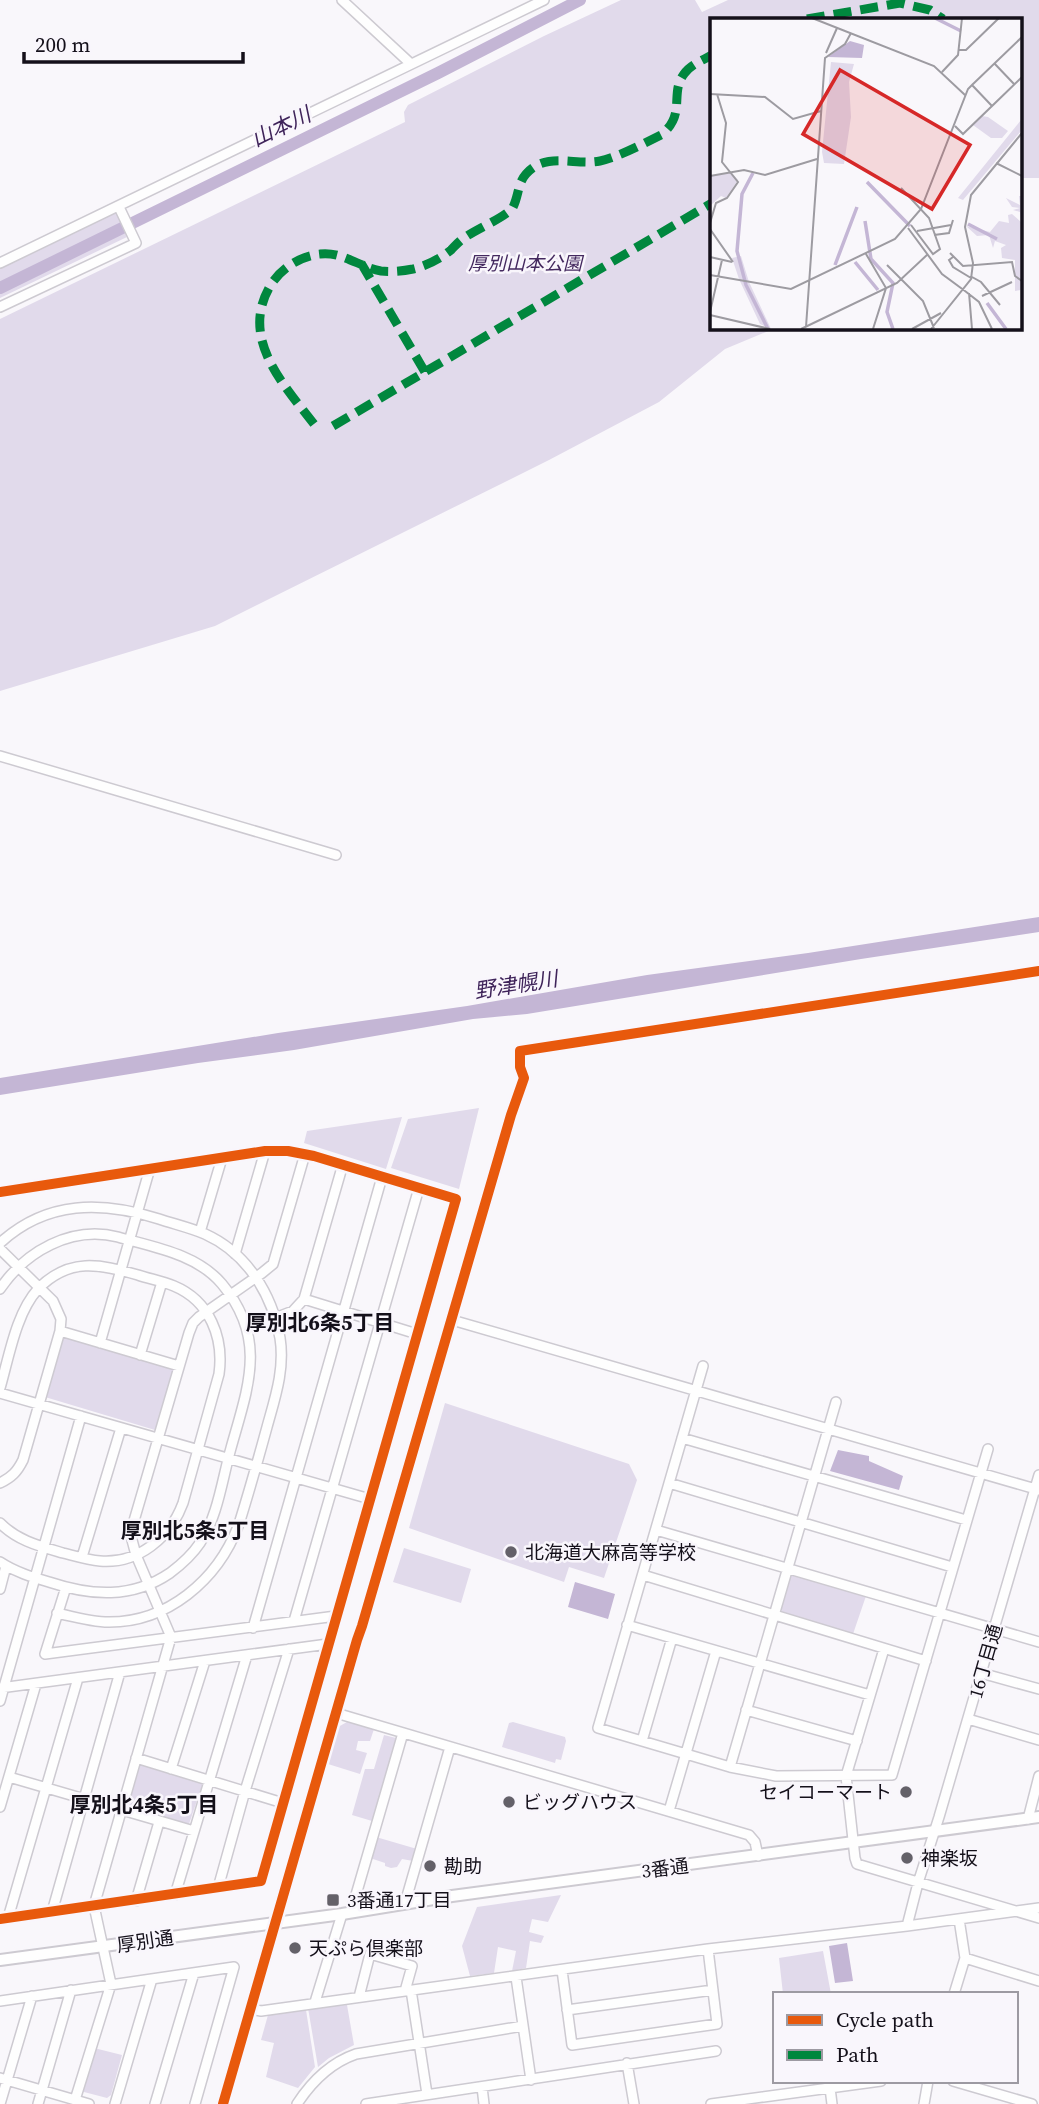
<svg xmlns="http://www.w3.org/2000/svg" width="1039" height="2104" font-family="'Source Serif 4','Noto Sans JP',serif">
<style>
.green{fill:#e1daeb}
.water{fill:#c4b6d5}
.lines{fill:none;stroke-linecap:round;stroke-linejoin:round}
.river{stroke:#c4b6d5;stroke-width:12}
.minor-casing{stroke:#cdcad1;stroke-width:12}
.major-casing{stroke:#cdcad1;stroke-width:14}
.minor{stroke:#fefefe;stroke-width:9}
.major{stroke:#fefefe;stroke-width:10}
.quiet{stroke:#00873e;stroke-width:9;stroke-dasharray:18 9;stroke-linecap:butt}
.cycleway-casing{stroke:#f9f6fc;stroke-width:15}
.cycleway{stroke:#e8590c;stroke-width:10}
.poi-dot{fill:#646169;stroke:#f9f6fc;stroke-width:2.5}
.labels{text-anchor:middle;stroke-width:5;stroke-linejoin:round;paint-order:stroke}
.park-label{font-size:19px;font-style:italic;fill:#44295f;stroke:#f9f6fc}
.poi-label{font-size:19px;fill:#14101a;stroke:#f9f6fc;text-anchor:start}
.street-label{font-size:19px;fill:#14101a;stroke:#f9f6fc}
.water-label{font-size:21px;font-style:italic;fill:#3f245a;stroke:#f9f6fc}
.neighbourhood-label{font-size:21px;font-weight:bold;fill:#14101a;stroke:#f9f6fc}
.inset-river{fill:none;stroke:#c4b6d5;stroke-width:3.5}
.inset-road{fill:none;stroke:#9d9ba1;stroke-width:2}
.view{fill:#d62828;fill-opacity:0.15;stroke:#d62828;stroke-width:3.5}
.inset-edge{fill:none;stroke:#14101a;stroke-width:3.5}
</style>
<rect width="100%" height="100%" fill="#f9f7fb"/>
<path class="green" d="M621,0H695L702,12L728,0H1039V178H1020V19H712V327H778L725,349L659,402L549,460L215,626L0,691V319L405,122L404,112L408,105L544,36Z
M115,209L127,237L0,298V266Z
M479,1108L459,1189L391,1168L408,1119Z
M402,1117L386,1169L304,1143L307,1131Z
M63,1336L174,1368L155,1430L45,1397Z
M445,1403L629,1464L637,1480L604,1578L569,1567L564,1582L409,1528Z
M404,1548L471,1569L461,1603L393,1582Z
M790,1575L866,1596L853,1634L782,1612L780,1606Z
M347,1722L374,1729L370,1741H358L356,1750L367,1753L360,1774L328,1764L338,1727Z
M513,1722L565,1737L566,1741L561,1760L556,1759L555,1763L502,1747L509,1723Z
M384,1735L396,1738L372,1821L352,1815L365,1769H374Z
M138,1764L203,1783L189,1824L126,1806Z
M376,1837L417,1849L413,1861L402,1859L397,1867L391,1868L385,1866V1863L370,1858Z
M561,1895L548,1922L532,1919L529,1932L544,1936L541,1943L530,1941L526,1968L512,1971L516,1951L498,1947L494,1973L470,1976L462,1946L477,1907Z
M823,1951L831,1994H783L779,1958Z
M347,2005L354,2045L329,2058L318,2067L308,2008Z
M306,2010L315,2067L298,2088L266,2077L274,2043L261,2040L268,2015Z
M94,2048L122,2055L111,2095L107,2098L84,2092L82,2089Z"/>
<path class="water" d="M1039,917V932L861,959L527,1014L473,1019L294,1050L198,1063L0,1095V1078L278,1033L467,1006L647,975L808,953Z
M838,1450L869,1456V1461L903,1476L899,1490L830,1471Z
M575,1582L615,1594L608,1619L568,1607Z
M847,1943L853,1981L835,1983L829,1946Z"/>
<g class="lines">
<path class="river" d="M0,288L438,73L580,0"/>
<g class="minor-casing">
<path id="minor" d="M342,0L411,64
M0,263L544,0
M0,307L136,243L119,207
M0,756L336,855
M0,1192L265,1151H288L314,1156L456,1199L261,1881L0,1919
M200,1232L222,1158
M0,1243C47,1200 102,1201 159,1219C174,1224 191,1228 205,1234C247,1253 272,1294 280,1338C285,1369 275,1398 267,1427C258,1460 249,1492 239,1524C218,1580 167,1624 105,1622C89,1621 73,1617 57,1613
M0,1249L53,1301L61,1319L60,1331L23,1460C17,1472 12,1477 0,1483
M235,1254L265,1151
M0,1289C25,1252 71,1225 118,1237C153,1247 197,1254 222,1284C268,1339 248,1387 231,1448C222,1480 218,1516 200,1543C192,1555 182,1564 170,1573C132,1599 91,1596 49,1582C32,1577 15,1572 0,1562
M304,1299L417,1334
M275,1318L293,1311L304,1299L343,1164
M452,1320L1039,1490
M60,1331L179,1366
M100,1343L150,1168
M140,1355L162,1282
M703,1366L598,1728L730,1767L776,1776L892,1775L988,1449
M0,1388C9,1357 16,1313 38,1289C69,1257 100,1264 138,1275C150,1279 162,1281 174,1286C210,1301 224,1338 219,1374L183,1503C170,1538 138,1564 100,1561C88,1560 75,1556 63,1553C39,1546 18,1541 0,1523
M0,1393L370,1499
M682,1438L966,1520
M669,1483L952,1567
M656,1530L1039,1642
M82,1557L121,1428
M643,1575L926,1661
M66,1587L45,1654L336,1616
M0,1589L6,1566
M294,1621L419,1188
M627,1625L870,1695
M253,1628L382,1177
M884,1649L846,1776L855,1858L857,1864L1039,1918
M981,1673L1039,1689
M0,1688L328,1644
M0,1701L81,1416
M746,1710L857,1741
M336,1713L749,1835L755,1842L758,1856
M968,1719L1039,1740
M642,1741L672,1638
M136,1758L283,1803
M730,1767L836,1402
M171,1769L205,1661
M9,1777L194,1831
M0,1807L36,1684
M669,1811L716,1651
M1028,1819L1039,1776
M218,1888L245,1791L289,1649
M175,1895L247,1655
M136,1901L159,1822
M405,1903L450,1747
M52,1912L120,1672
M351,1912L403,1733
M8,1918L78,1678
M907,1926L918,1883L939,1817L1039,1475
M965,1958L1039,1981
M562,1970L572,2045L717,2024L708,1949
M516,1977L531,2080
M411,1990L427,2094
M954,1994L965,1958L959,1919
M359,1997L370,1954L412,1966L405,1991
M0,2001L234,1967L195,2104
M315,2002L342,1914
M251,2009L261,2011L708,1949L907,1926L1039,1908
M567,2010L713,1990
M627,2063L634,2104
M0,2078L89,2104
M953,2081L1032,2104
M482,2087L484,2104
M830,2088L832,2104
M75,2100L111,1984L94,1906L171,1637L136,1555L132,1540L131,1531L189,1333L193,1323L199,1317L262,1273L273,1264L305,1154
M0,2104L32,1996
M38,2104L71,1990
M115,2104L152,1979
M155,2104L194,1973
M223,2104L357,1640L362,1626
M297,2104C312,2081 330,2063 356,2054L523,2026
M366,2104L716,2051
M711,2104L881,2081
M924,2104L928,2081"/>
</g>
<g class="major-casing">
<path id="major" d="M0,1960L342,1914L452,1896L1039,1817"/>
</g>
<use href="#minor" class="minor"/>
<use href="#major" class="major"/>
<path class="quiet" d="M807,19L900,3L930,10L943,19
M361,263L425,372
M314,424C282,383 238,336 272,283C283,267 301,256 320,254C342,251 361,268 381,271C392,272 403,271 413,269C426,266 440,259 451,250C456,245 460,240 467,236C481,227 499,220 512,209C519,197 517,184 526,174C546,151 575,166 600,161C616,158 645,143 661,135C687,114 669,94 684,74C690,65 703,60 712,55
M333,426L712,203"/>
<g class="cycleway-casing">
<path id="cycleway" d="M0,1192L265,1151H288L314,1156L456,1199L261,1881L0,1919
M223,2104L357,1640L362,1626L511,1115L524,1078L520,1067V1051L1039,971"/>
</g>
<use href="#cycleway" class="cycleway"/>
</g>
<g class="poi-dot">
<circle cx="511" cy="1552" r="7"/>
<circle cx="906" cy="1792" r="7"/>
<circle cx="509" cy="1802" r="7"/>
<circle cx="907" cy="1858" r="7"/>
<circle cx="430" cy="1866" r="7"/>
<rect x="326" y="1893" width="14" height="14" rx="3.5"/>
<circle cx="295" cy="1948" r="7"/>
</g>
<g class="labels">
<g class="park-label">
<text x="525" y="270">厚別山本公園</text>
</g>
<g class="poi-label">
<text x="525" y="1559">北海道大麻高等学校</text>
<text x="892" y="1799" text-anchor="end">セイコーマート</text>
<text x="523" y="1809">ビッグハウス</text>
<text x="921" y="1865">神楽坂</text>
<text x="444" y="1873">勘助</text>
<text x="347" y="1907">3番通17丁目</text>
<text x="309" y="1955">天ぷら倶楽部</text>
</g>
<g class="street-label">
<text transform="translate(985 1661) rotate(-74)" y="7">16丁目通</text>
<text transform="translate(665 1868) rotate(-7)" y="7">3番通</text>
<text transform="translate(145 1941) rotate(-8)" y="7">厚別通</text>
</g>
<g class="water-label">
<text transform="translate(281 127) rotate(-26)" y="7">山本川</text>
<text transform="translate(516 985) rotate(-9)" y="7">野津幌川</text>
</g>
<g class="neighbourhood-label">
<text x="320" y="1330">厚別北6条5丁目</text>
<text x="195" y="1538">厚別北5条5丁目</text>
<text x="144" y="1812">厚別北4条5丁目</text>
</g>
</g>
<g transform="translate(710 18)">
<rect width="312" height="312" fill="#f9f7fb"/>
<path d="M121,44L144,46L139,64L141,99L134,146L114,145L112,134ZM272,98L278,99L298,113L292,120H281L263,107ZM311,102V113L253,182L248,180ZM22,155L28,162L16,180L11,178L0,188V158ZM309,178H311V272L305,273V242L292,240L291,230L296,227L285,223L283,230L279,217L267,218L256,208L280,214L289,203L299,205L298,197L302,196L311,204L310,194L303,192L310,190L302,189L296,180L310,187ZM31,238L39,264L61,311L50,306L29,261L22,240Z" fill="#e1daeb"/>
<path d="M140,23L154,27L152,40L118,39Z" fill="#c4b6d5"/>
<path class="inset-river" d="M225,0L251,13M43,155L32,176L27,233L36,267L58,311M157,164L200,208M155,203L161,241L183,265L177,294L183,311M258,206L287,221M145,244L168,272M125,247L147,189M277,285L296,311"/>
<path class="inset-road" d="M102,0L224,48L255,77M248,32H256L289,0M116,35L127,10M284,45L304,66M232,54L248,37L252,0M262,67L312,19M0,76L55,79L83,101L111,93M245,108L253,116L282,88M286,145L312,158M0,158L34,152L55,157L107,141M191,170L219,200L230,231L223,236L201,207M0,205L6,185L17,180L28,164L12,144L16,105L7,76M198,210L232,256L255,273M0,211L23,244M207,213L241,207M224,217L239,215L243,202M240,235L253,248L302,244L305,258L312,263M156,236L176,270L163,311M0,239L22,244M243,239L239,242L243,249L261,260M177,247L213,283L224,310M0,257L81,271L185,221L211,191L258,71L262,67L282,88L312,59M262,259L271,264L290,287M255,273L269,284L282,311M259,275L262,311M272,278L302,264M0,294L12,242M0,297L60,311M96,309L115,40L135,26L141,15M91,311L187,265L218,236M202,311L231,295M221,311L261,261L263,245L255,209L261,177L312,115"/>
<path class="view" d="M130,52L260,127L222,191L93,116Z"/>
<rect width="312" height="312" class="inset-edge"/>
</g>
<rect x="773" y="1992" width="245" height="91" fill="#f9f6fc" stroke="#9d9aa2" stroke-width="2"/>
<rect x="787" y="2015" width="35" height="10" fill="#e8590c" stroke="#9d9aa2" stroke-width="2"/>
<text x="836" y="2027" font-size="21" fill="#14101a">Cycle path</text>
<rect x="787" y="2050" width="35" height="10" fill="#00873e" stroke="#9d9aa2" stroke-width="2"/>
<text x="836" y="2062" font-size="21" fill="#14101a">Path</text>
<path d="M24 52v10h219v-10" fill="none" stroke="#14101a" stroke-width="3.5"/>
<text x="35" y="52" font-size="21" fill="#14101a" stroke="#f9f6fc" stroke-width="5" paint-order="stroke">200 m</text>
</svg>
